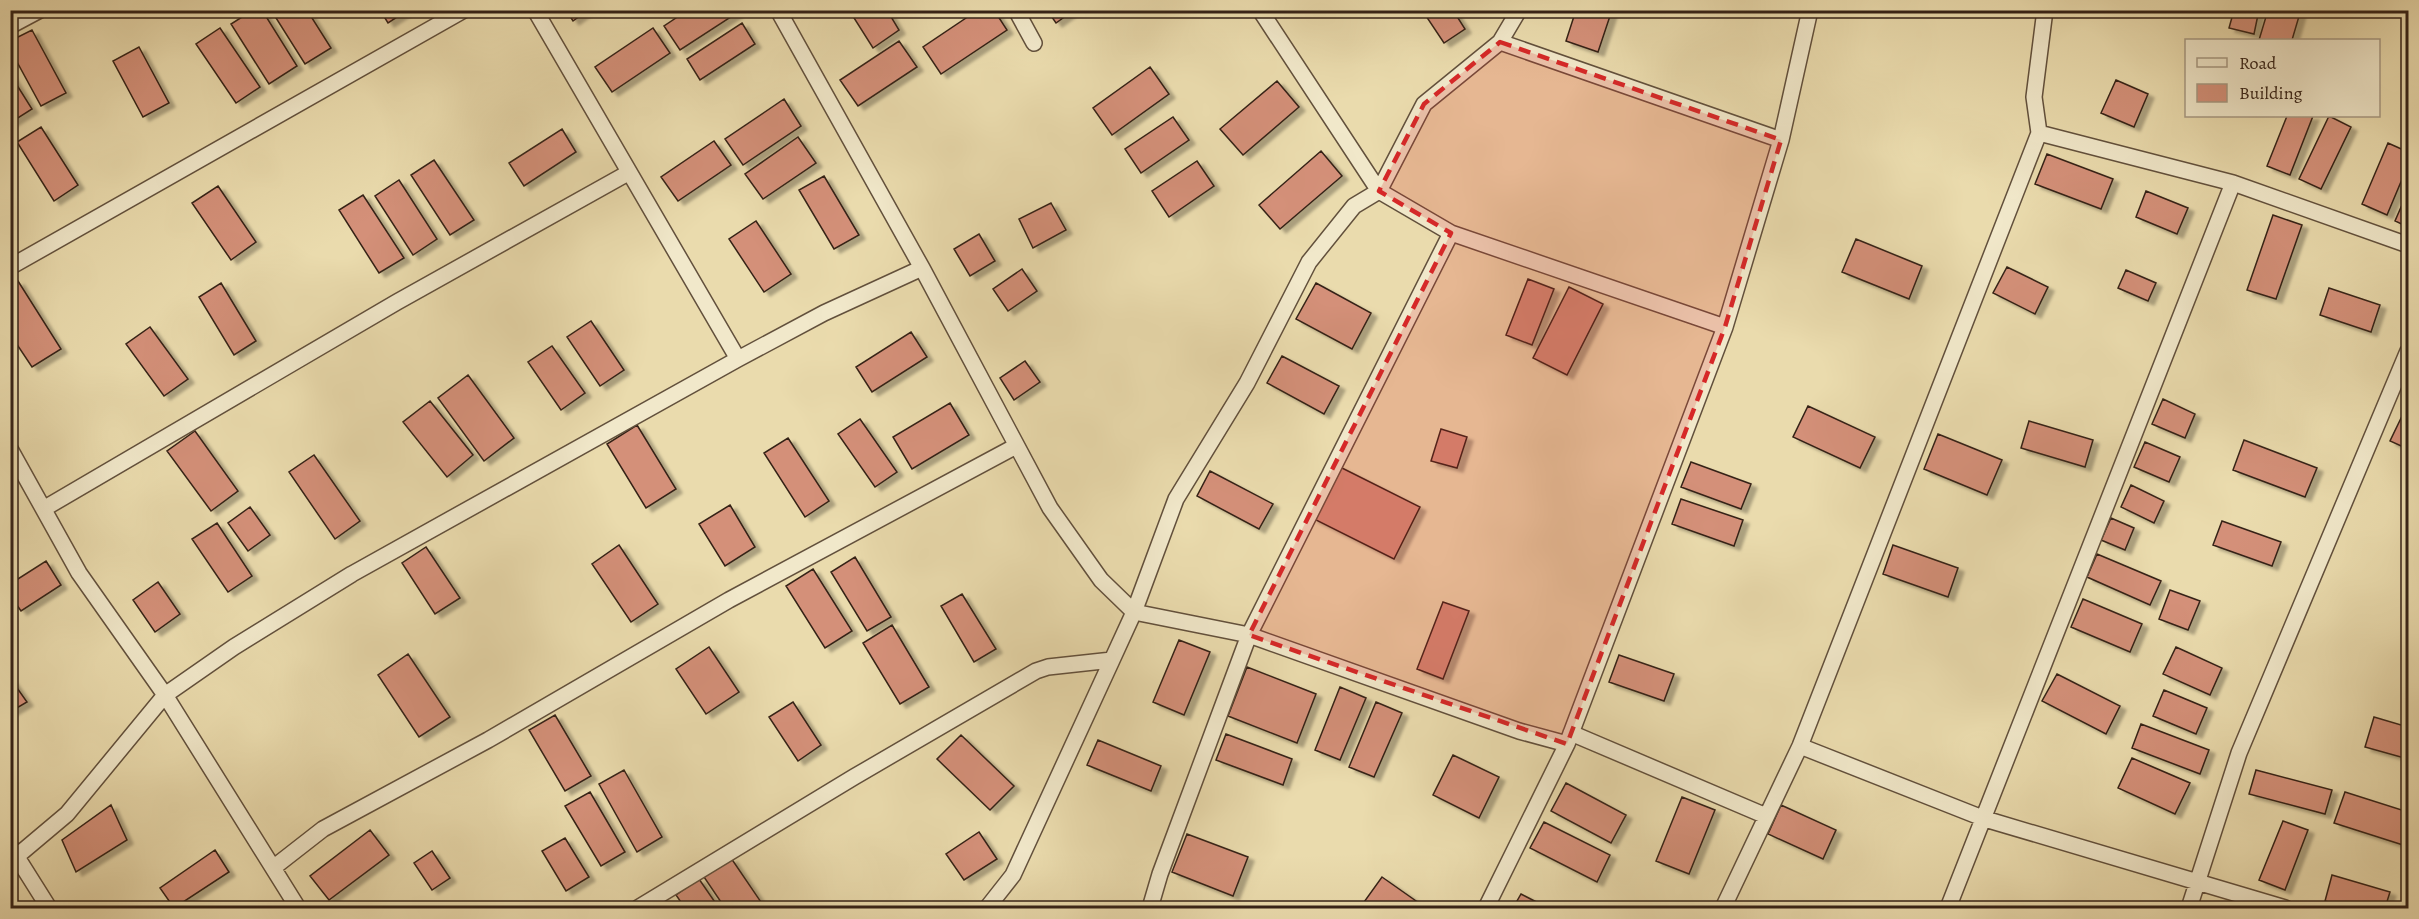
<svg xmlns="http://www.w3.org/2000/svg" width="2419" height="919" font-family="Alegreya,serif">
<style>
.building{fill:#d49079;stroke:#352217;stroke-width:1.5;filter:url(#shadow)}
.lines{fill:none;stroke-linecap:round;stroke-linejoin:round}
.minor-casing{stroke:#62503c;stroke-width:18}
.minor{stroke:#f1e8ca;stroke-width:15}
.marked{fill:#d62828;fill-opacity:0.2;stroke:#d62828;stroke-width:4.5;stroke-dasharray:12 8;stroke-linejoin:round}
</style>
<defs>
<filter id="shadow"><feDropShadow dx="6" dy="4" stdDeviation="1.5" flood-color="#0004"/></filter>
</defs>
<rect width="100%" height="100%" fill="#eadbad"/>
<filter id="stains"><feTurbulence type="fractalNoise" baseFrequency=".00333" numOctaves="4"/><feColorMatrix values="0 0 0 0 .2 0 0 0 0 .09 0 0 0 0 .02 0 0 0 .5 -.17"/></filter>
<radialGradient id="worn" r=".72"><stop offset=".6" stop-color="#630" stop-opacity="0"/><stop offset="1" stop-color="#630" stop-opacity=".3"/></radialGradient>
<path class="building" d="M253,10H262L297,66L269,84L231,24Z
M271,10H307L331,48L305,64Z
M380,10H408L388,23Z
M566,10H588L573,21Z
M688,10H736L737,13L680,50L664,26Z
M849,10H887L899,30L873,48Z
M978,10H994L1007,30L941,74L923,47Z
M1047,10H1074L1056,23Z
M1422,10H1453L1465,29L1444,43Z
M1576,10H1612L1598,52L1566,41Z
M2234,10H2259L2254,34L2229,28Z
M2268,10L2300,13L2292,40H2259Z
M742,23L755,44L700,80L687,59Z
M220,28L260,87L236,103L196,44Z
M653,28L670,53L612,92L595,67Z
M32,30L66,93L41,106L10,49V41Z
M899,41L917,67L858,106L840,80Z
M139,47L169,103L143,117L113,61Z
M1150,67L1169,94L1112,135L1093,108Z
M10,74L32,109L10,123Z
M2116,80L2148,94L2134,127L2101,113Z
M1277,81L1299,107L1243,155L1220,129Z
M784,99L801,126L743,165L725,139Z
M2287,116H2313L2290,175L2267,166Z
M2329,116L2351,127L2321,189L2299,179Z
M1173,117L1189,140L1141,173L1125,149Z
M41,127L78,185L54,201L17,142Z
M562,129L576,152L524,186L509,163Z
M798,137L816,163L763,199L745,174Z
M714,141L731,165L678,201L661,177Z
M2388,143L2408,152V165L2387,215L2362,204Z
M1321,151L1342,176L1280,229L1259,205Z
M2047,154L2113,179L2101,209L2035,184Z
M434,160L474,220L450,235L411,175Z
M1197,161L1214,186L1169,217L1152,191Z
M824,176L859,235L834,249L799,190Z
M399,180L437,239L413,255L375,196Z
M218,186L256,242L231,260L192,203Z
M2146,191L2188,208L2177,234L2136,217Z
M2408,191V227L2395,221Z
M363,195L404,258L379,273L339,210Z
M1051,203L1066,230L1033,248L1019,219Z
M2273,215L2302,225L2276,299L2247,290Z
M756,221L791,274L764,292L729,239Z
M979,234L995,261L970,276L954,249Z
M1856,239L1922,266L1909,299L1842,272Z
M2007,267L2048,287L2035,314L1993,293Z
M1022,269L1037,291L1008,311L993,289Z
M2126,270L2156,283L2148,301L2118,288Z
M1528,279L1554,289L1532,345L1506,335Z
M18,281L61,349L32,367L10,334V286Z
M221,283L256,341L234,355L199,297Z
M1316,283L1371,313L1352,349L1296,319Z
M1569,287L1603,304L1567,375L1533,358Z
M2329,288L2380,305L2371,332L2320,315Z
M591,321L624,370L600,386L567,337Z
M150,327L188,379L164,396L126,344Z
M911,332L927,357L872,392L856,367Z
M552,346L585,393L561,410L528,362Z
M1282,356L1339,386L1324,414L1267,383Z
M1025,361L1040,382L1014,400L1000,378Z
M468,375L514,438L484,461L438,398Z
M2163,399L2195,414L2185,438L2152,424Z
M430,401L473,455L447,477L403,422Z
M950,403L969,435L912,469L893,437Z
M1808,406L1875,437L1860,468L1793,437Z
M2404,412L2408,414V449L2390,441Z
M860,419L897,472L875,487L838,434Z
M2029,421L2093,440L2085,467L2021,448Z
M637,425L676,489L646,508L607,444Z
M1441,429L1467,437L1457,468L1431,461Z
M195,431L238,491L211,511L167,451Z
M1938,434L2002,460L1987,495L1924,469Z
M788,438L829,501L805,517L764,453Z
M2244,440L2317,468L2305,497L2233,470Z
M2145,442L2180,457L2169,482L2134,467Z
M314,455L360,521L335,539L289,472Z
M1691,462L1751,484L1741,509L1681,487Z
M1338,466L1420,507L1394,559L1312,518Z
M1210,471L1273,504L1259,529L1197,496Z
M2131,485L2164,501L2154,523L2121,507Z
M1681,499L1743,520L1734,546L1672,524Z
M730,505L755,547L725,566L699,524Z
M250,507L270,535L248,551L228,523Z
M2111,518L2134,528L2125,550L2101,540Z
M2222,521L2281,542L2272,566L2213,545Z
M217,523L252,576L228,592L192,539Z
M619,545L658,604L631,622L592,564Z
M1893,545L1958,568L1948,597L1883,574Z
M426,547L460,598L435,614L402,563Z
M2097,554L2161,581L2150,605L2087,577Z
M855,557L891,617L867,631L831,572Z
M46,561L61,585L21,611L10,595V584Z
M813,569L852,631L825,648L786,586Z
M158,582L180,614L155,632L133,600Z
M2170,590L2200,601L2188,630L2159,619Z
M962,594L996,649L974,662L941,606Z
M2083,599L2142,624L2130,652L2071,627Z
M1443,602L1469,611L1443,679L1417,669Z
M892,625L929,687L900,704L863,643Z
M1179,640L1210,652L1184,715L1153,702Z
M709,647L739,692L706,714L676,669Z
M2176,647L2222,668L2210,695L2163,674Z
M408,654L450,717L419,737L378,675Z
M1619,655L1674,674L1664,701L1609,682Z
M1247,667L1316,694L1297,743L1228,716Z
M2057,674L2120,706L2106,734L2042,701Z
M10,678L27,702L10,712Z
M1340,687L1366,698L1340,760L1315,750Z
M2164,690L2207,708L2196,734L2153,716Z
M793,702L821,745L798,761L769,717Z
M1376,702L1402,713L1374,777L1349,767Z
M555,715L591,776L565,791L529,730Z
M2374,717L2408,727V759L2365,747Z
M2141,724L2209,750L2200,774L2132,748Z
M1226,734L1292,759L1283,785L1216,760Z
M961,735L1014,786L990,810L937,759Z
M1098,740L1161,766L1151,791L1087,765Z
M1453,755L1499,777L1479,818L1433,795Z
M2132,758L2190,783L2175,814L2118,788Z
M624,770L662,837L637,852L599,784Z
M2256,770L2332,790L2325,814L2249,794Z
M1566,783L1626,815L1611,843L1551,811Z
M590,792L625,852L601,866L565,806Z
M2345,792L2408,812V827L2403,845L2334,823Z
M1682,797L1715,810L1689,874L1656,861Z
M111,805L127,840L76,872L62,840Z
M1781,805L1836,830L1823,859L1768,834Z
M2283,821L2308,830L2285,890L2259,880Z
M1544,822L1610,855L1597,882L1530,848Z
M370,830L389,855L329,900L310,876Z
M979,832L997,859L964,880L946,854Z
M1187,834L1248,857L1233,896L1172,872Z
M565,838L589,877L566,891L542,851Z
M215,850L229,872L174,908L160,888Z
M432,851L450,878L432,890L414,863Z
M731,858L765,908H725L704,877Z
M2332,875L2390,892L2385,908H2350L2325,901Z
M1382,877L1426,908H1372L1364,902Z
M699,879L719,908H685L676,895Z
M1521,894L1548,908H1513Z"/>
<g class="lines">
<g class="minor-casing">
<path id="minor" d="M535,10L738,359
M778,10L922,268L1050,508L1101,580L1134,612L1249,635L1519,731L1567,744
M1016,10L1034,43
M1260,10L1379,191L1451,233L1725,327
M10,26L40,10
M1500,42L1781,140
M2039,133L2233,183L2408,245
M10,267L464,10
M10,449L79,573L165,695L298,908
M45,508L397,302L628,173
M1571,733L1766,816
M1800,746L1985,819L2285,908
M10,846L49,908
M10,862L67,814L165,695L234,647L352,574L738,359L824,313L922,268
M273,868L323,829L488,740L729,600L1016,446
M638,908L854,777L1036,671L1048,667L1112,660
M987,908L1013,875L1112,660L1134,612L1176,499L1247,383L1309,262L1354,206L1379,191L1424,104L1500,42L1519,10
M1150,908L1160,874L1249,635L1451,233
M1486,908L1567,744L1725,327L1781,140L1810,10
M1723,908L1800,746L2039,133L2034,97L2045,10
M1948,908L2233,183
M2189,908L2239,753L2408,351"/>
</g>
<use href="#minor" class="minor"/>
</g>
<path class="marked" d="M1500,42L1781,140L1725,327L1567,744L1249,635L1451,233L1379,191L1424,104Z"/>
<rect width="2419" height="919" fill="none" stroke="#eadbad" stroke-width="36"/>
<rect x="12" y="12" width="2395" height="895" fill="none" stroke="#352217" stroke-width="3"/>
<rect x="18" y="18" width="2383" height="883" fill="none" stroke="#352217" stroke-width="1.5"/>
<rect x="2185" y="39" width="195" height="78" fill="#f1e8ca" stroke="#a69982" stroke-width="1.5"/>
<rect x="2197" y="58" width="30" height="9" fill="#f1e8ca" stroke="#a69982" stroke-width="1.5"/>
<text x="2239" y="69" font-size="18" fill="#352217">Road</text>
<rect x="2197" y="84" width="30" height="18" fill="#d49079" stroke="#a69982" stroke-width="1.5"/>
<text x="2239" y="99" font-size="18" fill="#352217">Building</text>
<rect width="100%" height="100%" filter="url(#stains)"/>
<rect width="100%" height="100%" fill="url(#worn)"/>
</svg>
